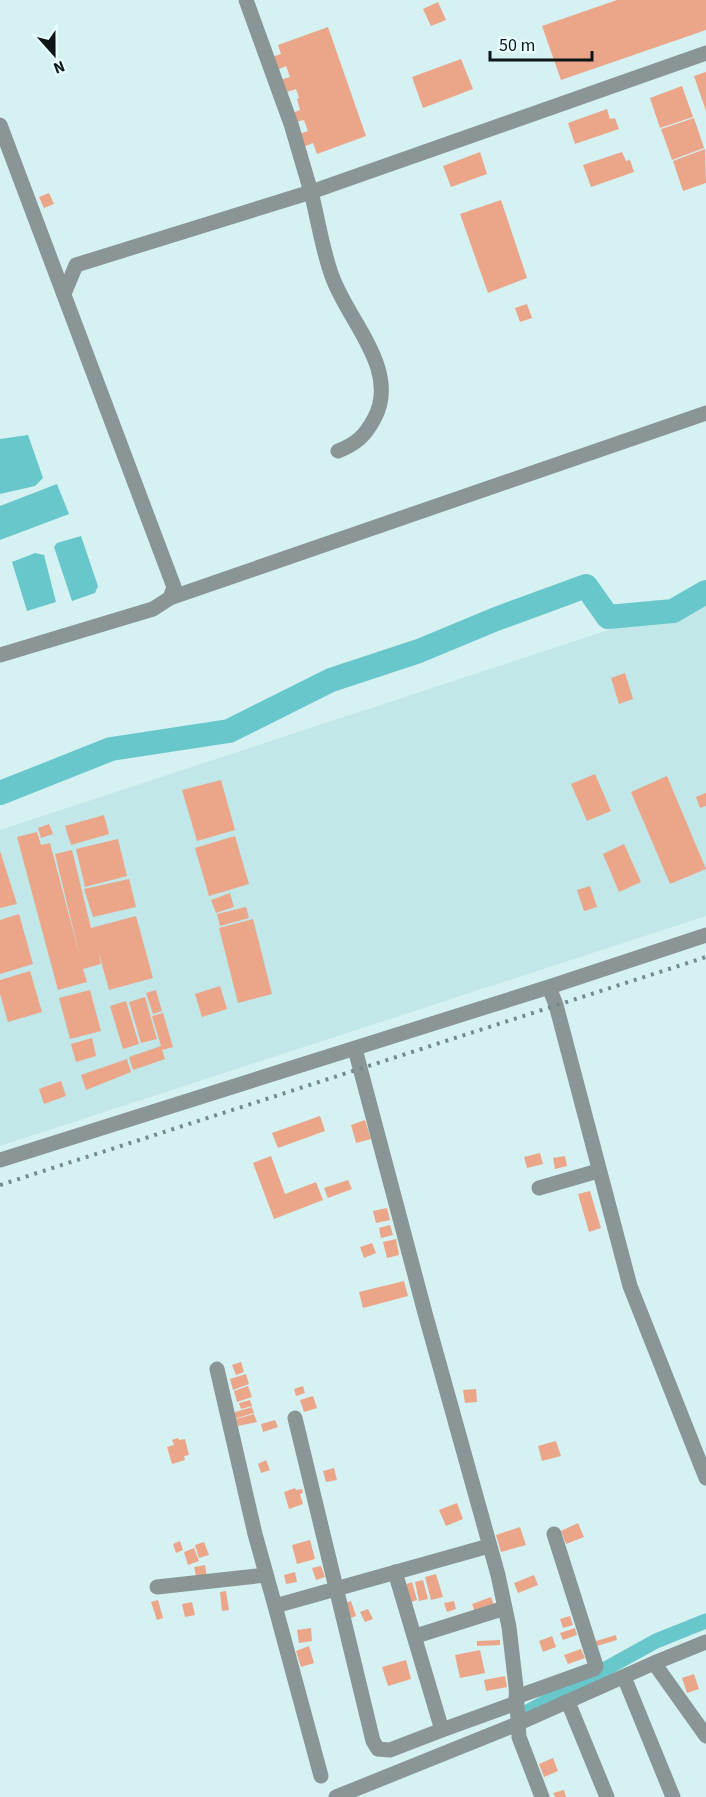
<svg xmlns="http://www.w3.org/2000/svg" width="706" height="1797" font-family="'Source Sans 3',sans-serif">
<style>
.built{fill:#c1e7e8}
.water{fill:#67c7cb}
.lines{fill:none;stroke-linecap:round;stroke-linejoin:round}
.canal{stroke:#67c7cb;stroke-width:15}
.river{stroke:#67c7cb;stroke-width:24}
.building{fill:#eba68a}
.minor{stroke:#8a9696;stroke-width:15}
.rail{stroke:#778a8b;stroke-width:4;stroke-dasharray:3 6;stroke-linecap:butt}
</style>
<rect width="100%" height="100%" fill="#d5f1f2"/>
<path class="built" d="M706,598V916L0,1146V830Z"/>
<path class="water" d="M28,435L43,478L35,486L0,494V439Z
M57,484L69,514L0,540V506Z
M81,536L98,586L95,593L72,601L54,547L57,543Z
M35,553L44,555L56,602L27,611L12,562Z"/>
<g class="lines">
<path class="canal" d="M522,1715L656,1641L706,1621"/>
<path class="river" d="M0,793L111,749L229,731L331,680L419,651L496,619L586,586L608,617L673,611L706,592"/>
</g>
<path class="building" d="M617,0H706V30L561,80L542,26Z
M438,2L446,20L431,26L423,9Z
M328,27L366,136L317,154L313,143L303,147L298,134L308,131L304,120L296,122L293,113L300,110L297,99L299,98L296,89L284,93L280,80L290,77L286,66L277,70L272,57L281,54L278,45Z
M461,59L473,89L423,108L412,77Z
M706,72V111L694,76Z
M682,86L693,117L660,128L650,98Z
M607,109L610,119L615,118L619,129L575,144L568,123Z
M694,118L704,148L672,160L661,129Z
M705,149L706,183L683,191L673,161Z
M480,152L487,174L451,187L443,166Z
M622,152L626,161L630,160L634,172L591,187L583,165Z
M49,193L54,204L44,208L39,197Z
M501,200L527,278L488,293L460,214Z
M527,304L532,318L520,322L515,308Z
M625,673L633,699L619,704L611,678Z
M595,774L611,811L587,821L571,784Z
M667,776L706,869L670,884L631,792Z
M221,780L235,830L197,841L182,790Z
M706,793V806L700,808L696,797Z
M104,815L109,834L71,845L65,826Z
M49,824L53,834L41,838L38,828Z
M37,832L41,845L50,843L80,957L55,854L72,850L91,928L136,916L153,978L109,990L98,950L101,964L83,969L87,982L58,990L17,837Z
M235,836L249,884L209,896L195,848Z
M118,839L127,876L85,887L76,849Z
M624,844L641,882L619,892L603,854Z
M0,851L17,904L0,908Z
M129,879L136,907L93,917L84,889Z
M590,886L597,907L584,911L577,890Z
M230,893L234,907L216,913L211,900Z
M246,907L249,918L220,926L217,914Z
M19,914L33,964L0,974V920Z
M253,919L272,994L238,1003L219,928Z
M30,971L42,1012L8,1022L0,994V980Z
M220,986L227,1009L202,1017L195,994Z
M90,990L101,1031L70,1039L59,998Z
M156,990L162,1011L153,1014L146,993Z
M145,997L157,1039L141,1043L129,1002Z
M126,1001L139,1044L123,1049L110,1006Z
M163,1013L173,1047L162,1050L165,1059L133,1070L129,1057L161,1046L152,1016Z
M92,1038L96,1056L76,1062L71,1044Z
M127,1059L131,1072L86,1090L81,1075Z
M61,1081L66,1096L44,1104L39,1089Z
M320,1116L325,1131L278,1148L272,1133Z
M365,1120L371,1139L356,1143L351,1125Z
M540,1153L543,1164L527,1168L524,1157Z
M271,1156L285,1194L316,1182L323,1200L274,1219L253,1163Z
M565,1156L567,1166L555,1169L553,1158Z
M348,1180L352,1189L328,1198L324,1188Z
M590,1191L601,1228L589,1232L578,1194Z
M387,1208L390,1220L376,1223L373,1211Z
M390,1225L393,1235L381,1238L379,1228Z
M396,1239L399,1255L387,1258L383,1242Z
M372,1243L376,1253L364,1258L360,1247Z
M404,1281L408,1296L363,1308L359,1292Z
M241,1362L244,1372L236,1375L232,1365Z
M246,1374L249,1384L233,1390L230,1379Z
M248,1386L252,1397L237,1402L234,1391Z
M303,1386L305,1393L296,1396L294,1389Z
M476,1389L477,1402L465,1403L463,1390Z
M313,1396L317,1408L304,1412L300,1400Z
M250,1400L252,1406L241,1409L239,1403Z
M252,1407L254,1413L234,1419L232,1413Z
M254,1414L257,1422L238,1426L236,1419Z
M275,1420L278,1427L263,1432L261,1424Z
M178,1438L179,1440L185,1439L189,1455L184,1456L185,1460L172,1464L167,1447L174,1445L172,1440Z
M556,1441L561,1456L542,1461L538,1446Z
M266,1460L270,1470L261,1473L258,1464Z
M334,1468L337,1480L326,1482L323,1471Z
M295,1488L296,1490L302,1489L303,1493L300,1494L303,1504L289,1509L284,1492Z
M457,1503L463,1519L446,1526L439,1510Z
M578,1523L584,1537L566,1544L561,1531Z
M520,1527L526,1545L501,1552L496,1535Z
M310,1540L315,1559L297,1564L292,1545Z
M180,1541L183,1550L176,1553L173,1544Z
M204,1542L209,1555L199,1558L195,1545Z
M194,1548L199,1561L188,1565L184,1552Z
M205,1565L207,1578L197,1580L194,1567Z
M321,1566L325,1577L316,1580L312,1568Z
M295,1572L297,1582L286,1584L284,1575Z
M436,1574L443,1597L431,1600L425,1577Z
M534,1575L538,1585L518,1593L514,1583Z
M423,1580L428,1599L419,1601L415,1582Z
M412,1582L417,1600L409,1603L404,1585Z
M226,1591L229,1610L222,1611L220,1592Z
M491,1597L494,1605L475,1612L472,1604Z
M158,1600L163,1618L157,1620L151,1602Z
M351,1601L356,1616L351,1618L345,1603Z
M454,1601L456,1609L447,1612L444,1603Z
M192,1602L195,1615L185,1617L182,1604Z
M368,1609L373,1619L365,1622L360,1612Z
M570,1616L573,1625L563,1628L560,1619Z
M311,1628L312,1641L299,1643L297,1630Z
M575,1628L577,1635L563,1640L560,1633Z
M616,1635L617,1640L597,1646L596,1641Z
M552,1636L556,1647L543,1652L539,1641Z
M500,1640V1645L477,1646V1641Z
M309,1646L314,1663L301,1667L296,1651Z
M581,1649L585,1658L568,1664L564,1655Z
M480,1650L485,1673L460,1678L455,1655Z
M406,1660L411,1679L388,1686L382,1667Z
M694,1674L699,1689L687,1693L682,1678Z
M505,1676L507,1687L486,1691L484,1680Z
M553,1758L558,1771L544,1777L539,1764Z
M564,1790L566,1797H555L553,1793Z"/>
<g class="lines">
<path class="minor" d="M246,0L291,124L311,192L304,194
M0,125L174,587L170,598L153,609L0,655
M311,192L706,53
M64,294L76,265L311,192C318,219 322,249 332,276C347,320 401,370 374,419C365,436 356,444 338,451
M170,598L706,413
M549,987L556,1005L630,1286L706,1478
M355,1049L425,1313L498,1575L509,1627L516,1687L519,1737L542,1797
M0,1160L549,987L706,935
M539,1188L598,1171
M217,1369L255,1534L275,1606L489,1546
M295,1418L373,1741L378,1749L390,1750L442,1730
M395,1572L442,1730L516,1703
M157,1587L266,1575
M275,1606L321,1776
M416,1636L505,1608
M706,1642L654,1663L706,1736
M624,1677L673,1797
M516,1697L594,1669L596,1666L554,1534
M568,1702L607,1797
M336,1797L517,1724L654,1663"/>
<path class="rail" d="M0,1185L706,957"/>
</g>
<g transform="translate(54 54) rotate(159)" stroke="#e7fdfe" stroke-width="4.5" paint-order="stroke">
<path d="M0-4.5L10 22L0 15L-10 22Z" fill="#0d1718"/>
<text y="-9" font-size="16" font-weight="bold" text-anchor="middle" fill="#0d1718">N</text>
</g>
<path d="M490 51v9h102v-9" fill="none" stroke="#0d1718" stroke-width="3"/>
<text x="499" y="51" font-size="18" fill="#0d1718" stroke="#e7fdfe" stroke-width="4.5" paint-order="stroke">50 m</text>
</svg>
